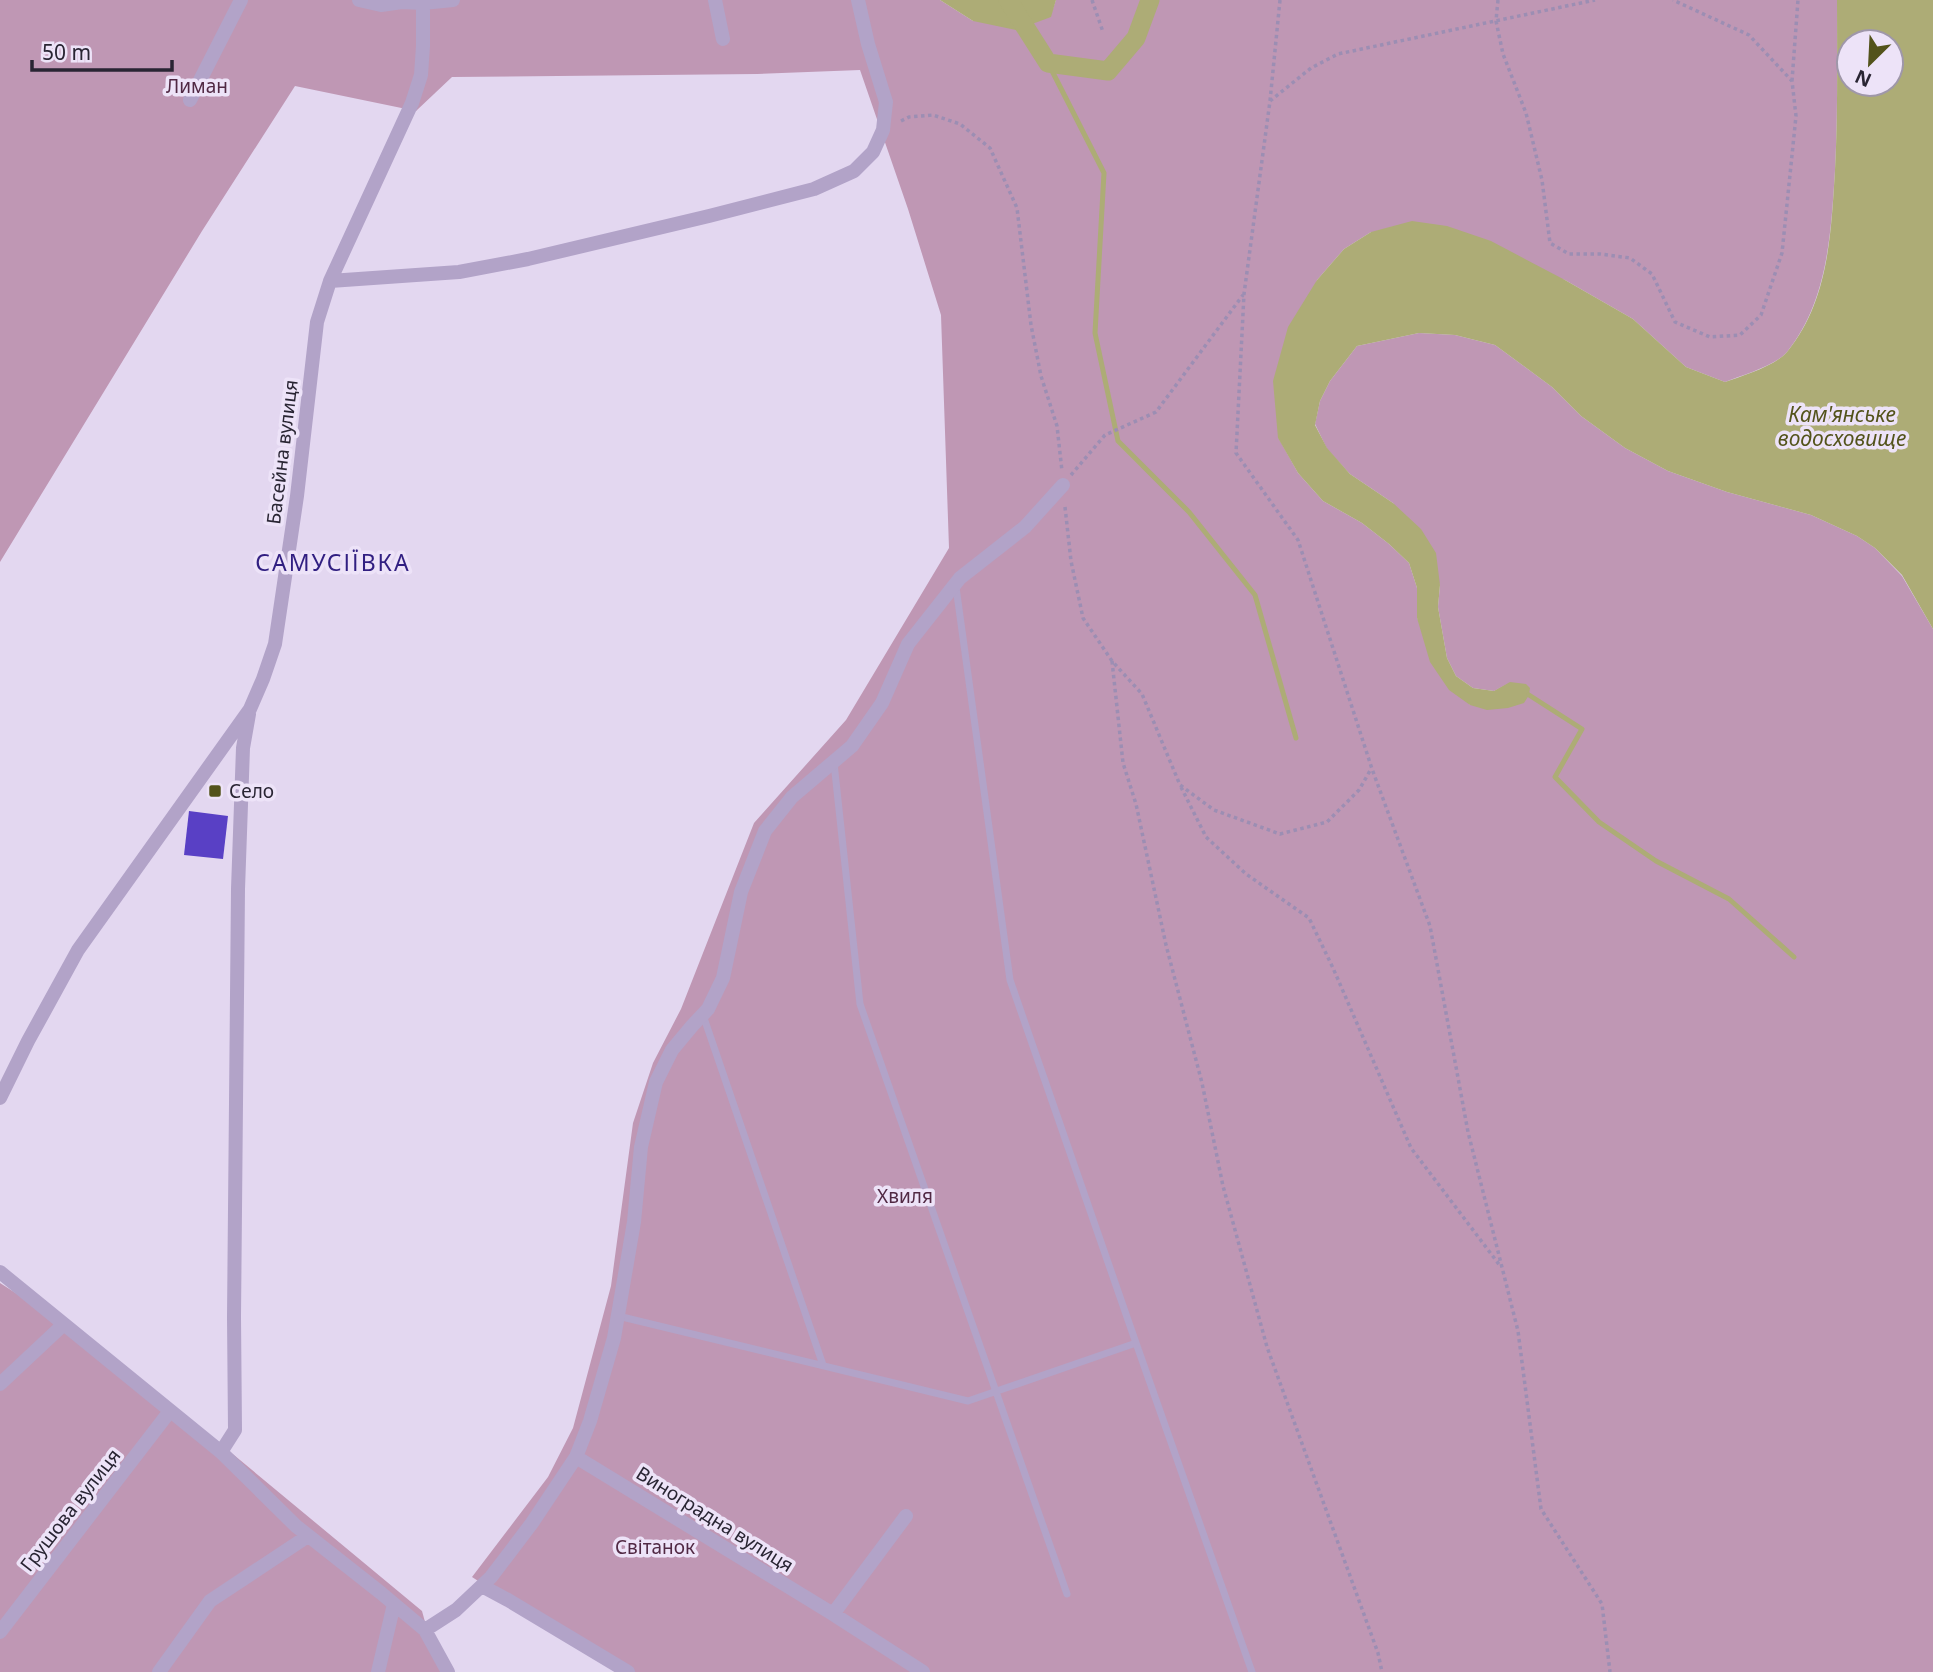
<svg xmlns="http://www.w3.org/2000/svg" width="1933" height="1672" font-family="'Noto Sans',sans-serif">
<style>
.green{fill:#bf97b4}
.water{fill:#adac76;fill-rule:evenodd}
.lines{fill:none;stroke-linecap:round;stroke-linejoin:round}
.stream{stroke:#adac76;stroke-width:5}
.canal{stroke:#adac76;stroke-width:19}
.building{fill:#5940c5}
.path{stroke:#9c8eb3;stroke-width:3.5;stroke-dasharray:3.5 3.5;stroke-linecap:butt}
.lane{stroke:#b2a3c8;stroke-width:7}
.street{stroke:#b2a3c8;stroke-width:14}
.poi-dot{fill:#53531b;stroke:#ede3f8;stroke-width:2.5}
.labels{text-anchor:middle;stroke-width:7;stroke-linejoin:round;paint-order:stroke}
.park-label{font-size:19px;fill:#512944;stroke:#ede3f8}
.street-label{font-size:19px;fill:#292533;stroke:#ede3f8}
.poi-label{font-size:19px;fill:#292533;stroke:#ede3f8;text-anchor:start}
.water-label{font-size:21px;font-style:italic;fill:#53531b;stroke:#ede3f8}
.quarter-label{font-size:23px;letter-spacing:2px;fill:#311f81;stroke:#ede3f8}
</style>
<rect width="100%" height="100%" fill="#e3d7f0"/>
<path class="green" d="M0,0H940L973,21L1050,17L1056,0H1837C1837,57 1838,113 1835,170C1831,233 1828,301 1787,352C1775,366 1742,375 1725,382L1686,367L1633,319L1565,280L1371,232L1344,249L1317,280L1278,437L1298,473L1323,501L1362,523L1389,544L1409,563L1417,588V618L1470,705L1510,682L1494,691L1473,688L1456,676L1447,658L1438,607L1440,585L1393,503L1350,474L1327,449L1315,424L1320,401L1330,381L1357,346L1419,333L1455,335L1495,345L1552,387L1581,416L1625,448L1668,471L1727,492L1811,515L1857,536L1875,548L1902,576L1933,629V1672H619L472,1577L548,1477L573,1428L611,1286L633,1123L653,1063L681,1009L754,823L846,720L949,548L941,315L908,209L860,70L757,74L452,77L416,111L295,86L202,231L0,562Z
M0,1283L64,1324L211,1436L422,1611L433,1651L442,1672H0Z"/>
<path class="water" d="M940,0H1056L1051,17L1016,30L973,21Z
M1837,0H1933V629L1902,575L1875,548L1857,536L1811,515L1727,492L1668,471L1625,448L1581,416L1552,387L1495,345L1455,335L1419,333L1357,346L1330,381L1320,401L1315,425L1327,448L1350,474L1393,503L1421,529L1436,553L1440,585L1438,607L1447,658L1456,676L1473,688L1494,691L1510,682L1526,684L1530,688L1529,695L1524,703L1508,708L1487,710L1470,705L1449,690L1430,662L1417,618V588L1409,563L1389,544L1362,523L1323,501L1298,473L1278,438L1273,381L1288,327L1317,280L1344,249L1371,232L1412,221L1447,226L1491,241L1565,280L1633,319L1686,367L1725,382C1742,376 1775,366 1787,352C1829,301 1831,233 1835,170C1838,114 1837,57 1837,0ZM1891,42V84H1849V42Z"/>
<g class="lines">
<path class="stream" d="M1048,63L1104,173L1095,333L1118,441L1189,512L1255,595L1296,738
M1529,695L1582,729L1555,777L1599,822L1656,861L1729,899L1794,957"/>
<path class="canal" d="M1008,0L1048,63L1108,71L1136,38L1150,0"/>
</g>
<path class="building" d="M189,811L228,816L223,859L184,855Z"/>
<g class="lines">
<path class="path" d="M1092,0L1103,32
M1280,0L1270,101L1244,294L1236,453L1298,540L1372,769L1430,926L1468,1132L1518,1331L1541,1509L1602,1604L1610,1672
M1498,0L1496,21L1503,54L1526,113L1542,180L1550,243L1569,254H1600L1630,258L1652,274L1675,322L1710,337L1740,335L1761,315L1782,253L1796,116L1792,81L1749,35L1673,0
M1792,81L1798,0
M1270,101L1311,68L1338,54L1595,0
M901,121L909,117L933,115L960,124L990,148L1017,208L1031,325L1041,376L1057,426L1062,471
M1071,475L1105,435L1156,412L1243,295
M1065,507L1071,561L1083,618L1112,661L1142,694L1180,785L1214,810L1280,834L1327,822L1359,790L1371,769
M1112,661L1123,763L1136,804L1166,945L1202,1083L1223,1186L1267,1347L1378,1653L1382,1672
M1181,787L1206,837L1246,874L1309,918L1333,968L1411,1148L1501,1267"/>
<path class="lane" d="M834,763L860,1004L1067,1594
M703,1015L823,1365
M618,1316L968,1401L1136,1343L1010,980L956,587
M1136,1343L1252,1672"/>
<path class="street" d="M359,0L381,5L402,2
M715,0L723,39
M423,3L453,0
M190,100L241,0
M330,281L459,272L528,259L709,216L814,189L854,171L873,152L883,130L886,102L868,44L858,0
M0,1098L28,1041L78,950L250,709L263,679L275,644L297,496L317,322L330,281L412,103L421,75L423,46V3L402,2V0
M0,1272L221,1452L235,1430L234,1317L238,889L243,748L249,714
M0,1384L64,1324
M221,1452L296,1526L381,1593L425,1630L448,1672
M576,1457L833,1614L923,1672
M482,1586L508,1600L628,1672
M833,1614L906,1516
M425,1630L456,1610L491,1577L532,1523L576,1457L590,1421L614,1338L634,1222L641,1147L656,1082L672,1050L692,1026L708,1009L723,978L741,892L765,831L792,797L852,746L882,703L908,644L960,578L1025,527L1063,485
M0,1632L170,1411
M159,1672L210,1601L308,1536
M378,1672L394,1604"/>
</g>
<rect class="poi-dot" x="208" y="784" width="14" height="14" rx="3.5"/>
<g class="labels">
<g class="park-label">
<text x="197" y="93">Лиман</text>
<text x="905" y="1203">Хвиля</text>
<text x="655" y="1554">Світанок</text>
</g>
<g class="street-label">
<text transform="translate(282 452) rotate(-83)" y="7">Басейна вулиця</text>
<text transform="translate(70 1510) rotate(-52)" y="7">Грушова вулиця</text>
<text transform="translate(715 1519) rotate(32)" y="7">Виноградна вулиця</text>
</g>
<g class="poi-label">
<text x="229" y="798">Село</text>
</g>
<g class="water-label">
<text x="1842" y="422">Кам'янське<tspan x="1842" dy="24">водосховище</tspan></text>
</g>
<g class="quarter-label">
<text x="333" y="571">САМУСІЇВКА</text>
</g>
</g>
<g transform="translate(1870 63) rotate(204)"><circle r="33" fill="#ede3f8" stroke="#9f97a9" stroke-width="2"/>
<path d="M0-5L12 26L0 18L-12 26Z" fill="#53531b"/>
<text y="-10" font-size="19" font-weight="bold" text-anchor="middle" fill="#292533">N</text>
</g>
<path d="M32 60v10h140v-10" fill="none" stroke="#292533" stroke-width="3.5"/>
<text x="42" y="60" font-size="21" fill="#292533" stroke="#ede3f8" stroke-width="5" paint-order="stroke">50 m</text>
</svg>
